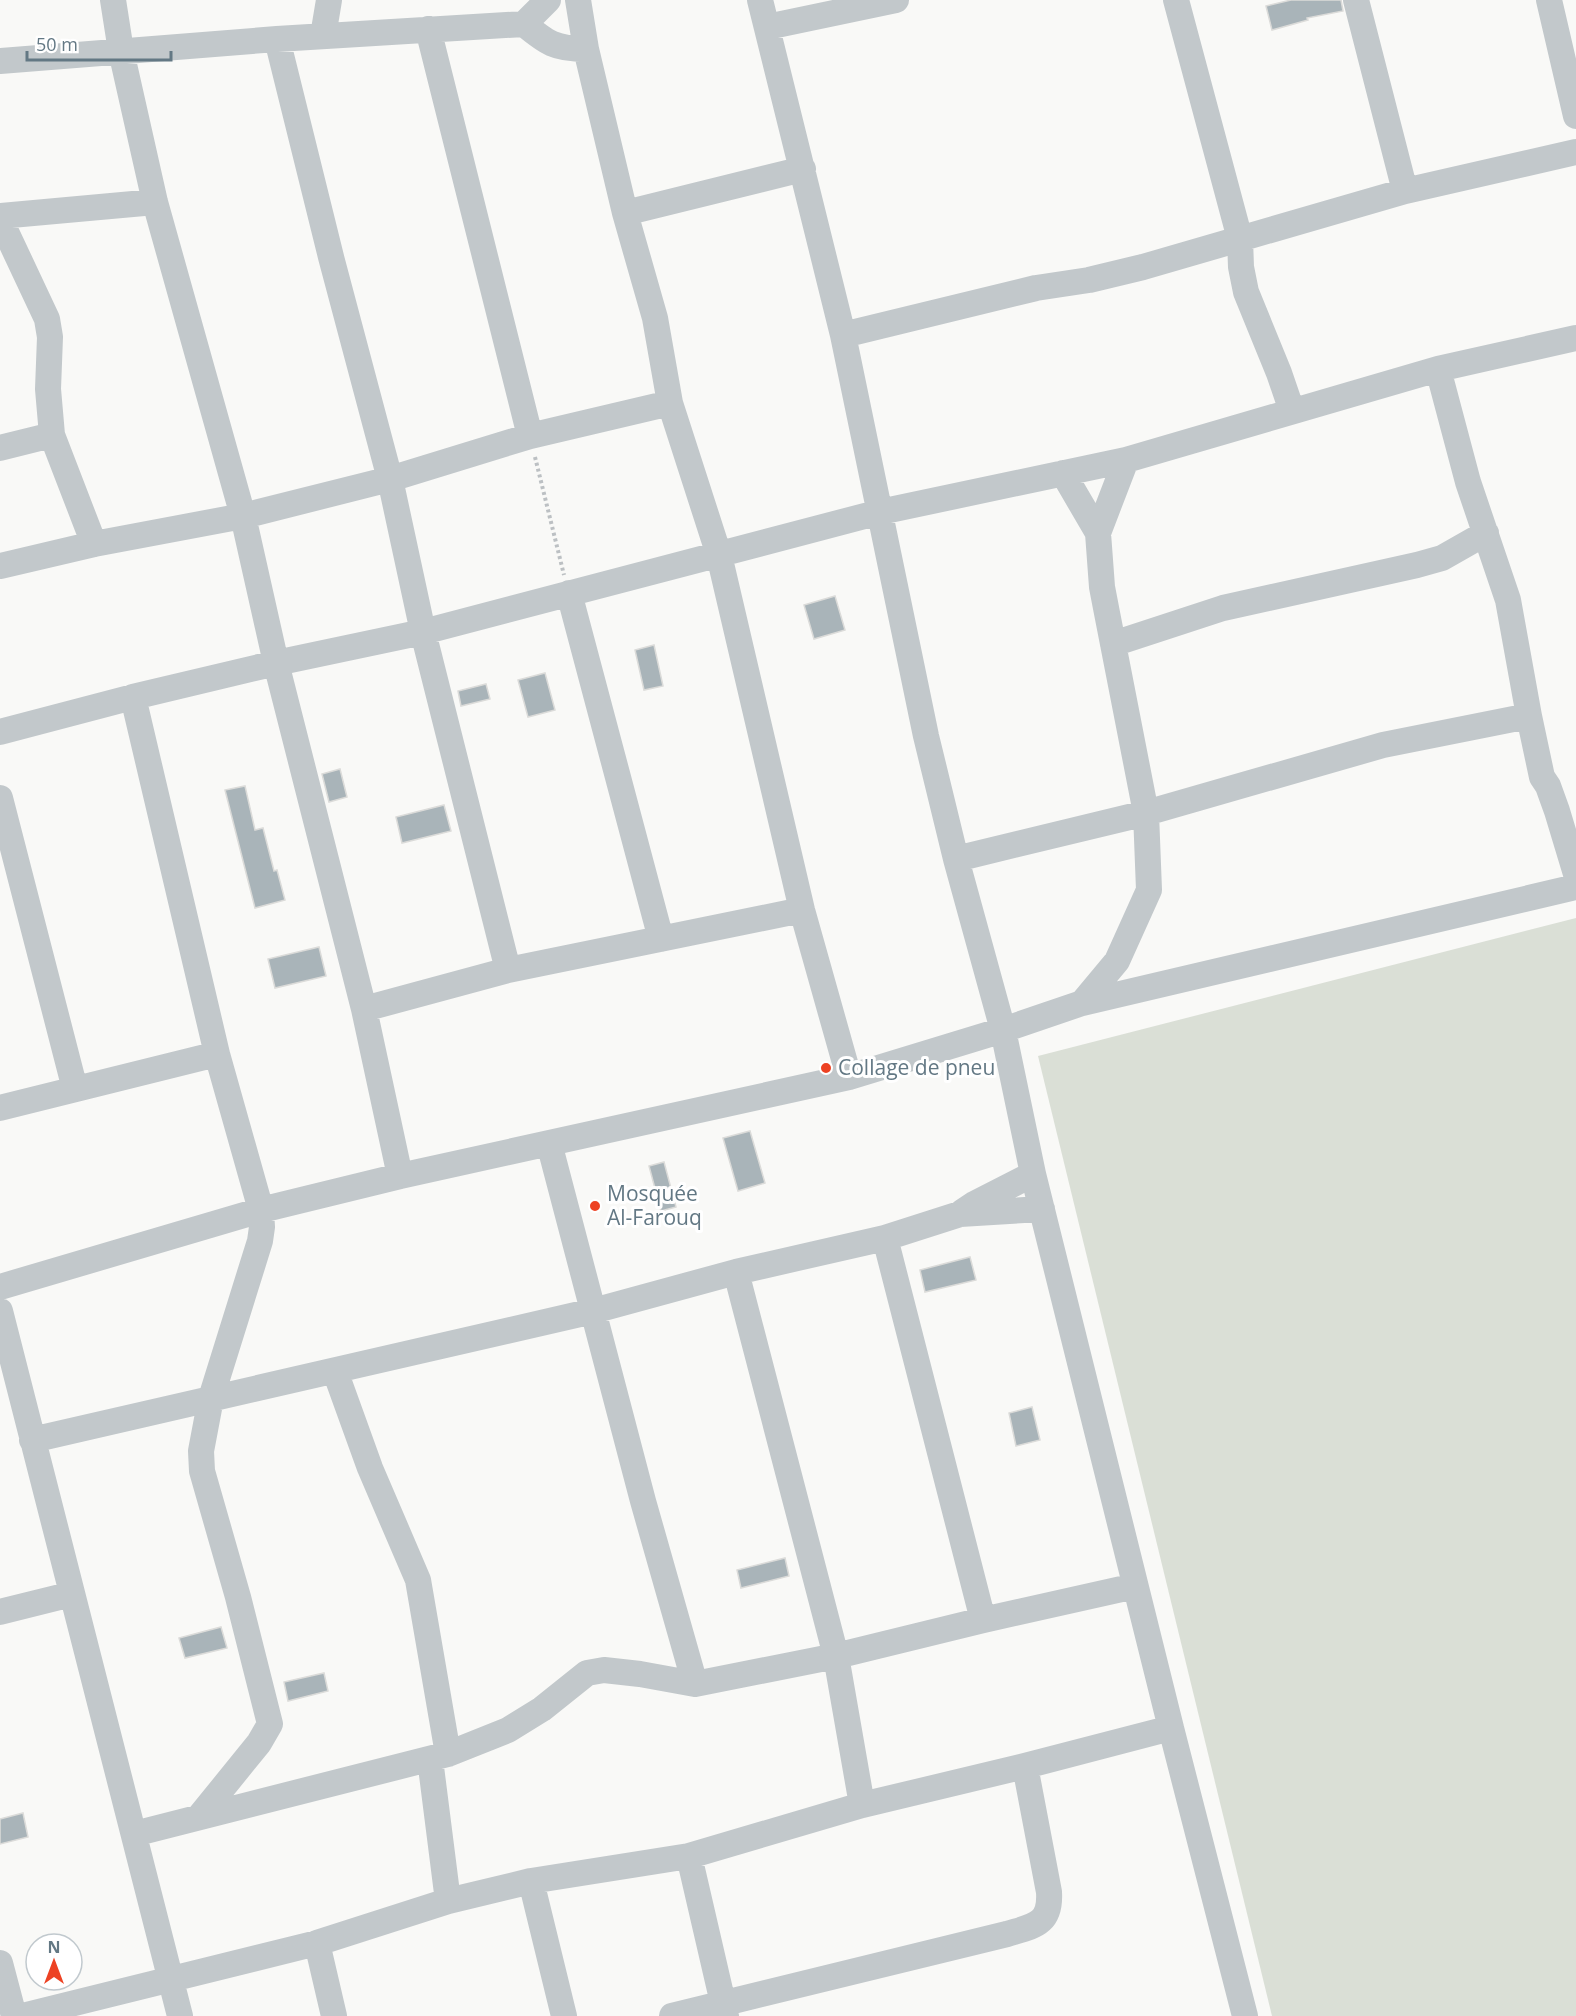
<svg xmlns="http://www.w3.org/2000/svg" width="1576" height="2016" font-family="'Open Sans',sans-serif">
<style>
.green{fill:#dadfd6}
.building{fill:#a9b4b9;stroke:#dbdbd9;stroke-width:1.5}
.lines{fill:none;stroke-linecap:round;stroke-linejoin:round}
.path{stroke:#bcc0c3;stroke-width:4;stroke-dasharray:3 3;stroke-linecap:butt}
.minor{stroke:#c2c8cb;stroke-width:26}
.poi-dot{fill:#ed4223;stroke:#fff;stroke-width:2}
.labels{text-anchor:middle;stroke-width:6;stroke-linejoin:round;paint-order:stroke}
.poi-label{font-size:21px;fill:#637884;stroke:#fff;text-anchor:start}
</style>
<rect width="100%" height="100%" fill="#f9f9f7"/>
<path class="green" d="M1576,918V2016H1272L1038,1056Z"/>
<path class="building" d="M1291,0H1341L1343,11L1307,18L1308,20L1272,30L1266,6Z
M835,596L845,630L814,639L804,605Z
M654,645L663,686L644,690L635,650Z
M545,673L555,710L528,717L518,680Z
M486,684L490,699L461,706L458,691Z
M340,769L347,797L329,802L322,774Z
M245,786L255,830L263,828L274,871L277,870L285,900L255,908L225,790Z
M444,805L451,831L402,843L396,817Z
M319,947L326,976L275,988L268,959Z
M750,1131L765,1183L738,1191L723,1138Z
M664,1162L676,1207L661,1211L649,1166Z
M970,1257L976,1280L925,1292L920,1270Z
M1032,1407L1040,1440L1016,1446L1009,1413Z
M785,1558L789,1576L741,1588L737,1570Z
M221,1627L227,1648L185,1658L179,1638Z
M324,1673L328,1691L288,1701L284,1682Z
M23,1813L28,1837L0,1844V1819Z"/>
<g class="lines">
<path class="path" d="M535,457L564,575"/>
<path class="minor" d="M113,0L121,51L155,202L243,516L276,663L364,1009L400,1176
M578,0L586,49
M760,0L843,335L926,736L956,859L1003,1030L1033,1174L1171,1728
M1176,0L1240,239L1241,267L1246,292L1279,373L1292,411
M1356,0L1405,191
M1549,0L1576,116
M524,24L548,0
M767,27L896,0
M428,29L530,436
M323,36L329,0
M277,39L331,257L390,479L423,632L508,970
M0,61L277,39L524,24C547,43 555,49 586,49L625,213L655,318L670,403L719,555L802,910L849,1077
M625,213L803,169
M0,216L155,202
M0,219L47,319L50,337L48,389L52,435L94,544
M843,335L1036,288L1089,280L1143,267L1405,191L1576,152
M0,448L52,435
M1063,473L1098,533
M0,566L94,544L243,516L390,479L530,436L670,403
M569,593L661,939
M1113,644L1223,608L1417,565L1442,558L1486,533
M133,697L217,1054L261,1210L262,1227L260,1241L211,1398L201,1451L202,1471L238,1597L270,1724L259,1743L199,1817
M1529,716L1542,777L1548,786L1557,811L1576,874
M0,732L133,697L276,663L423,632L880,512L1126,460L1438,369L1576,338
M0,798L75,1089
M956,859L1146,813L1383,745L1529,716L1508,600L1468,482L1438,369
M1082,1003L1117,961L1149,890L1146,813L1107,613L1102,587L1098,533L1126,460
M364,1009L508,970L802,910
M0,1108L217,1054
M549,1143L643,1501L695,1684
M962,1212L974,1204L1033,1174
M885,1238L983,1620
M736,1272L836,1656L862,1805
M0,1287L261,1210L400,1176L849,1077L1003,1030L1082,1003L1576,887
M0,1311L180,2016
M335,1371L370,1468L418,1580L448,1754
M32,1440L593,1311L736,1272L885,1238L960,1214L1042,1209
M0,1612L72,1594
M430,1759L448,1901
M134,1834L448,1754L508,1730L542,1709L587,1673L604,1670L640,1674L695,1684L836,1656L983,1620L1135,1586
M689,1856L726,2016
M531,1881L564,2016
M317,1943L334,2016
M0,1963L14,2016
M22,2016L317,1943L448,1901L531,1881L689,1856L862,1805L1025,1766L1171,1728L1245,2016
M672,2016L1007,1934C1033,1926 1051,1925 1049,1892L1025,1766"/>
</g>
<g class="poi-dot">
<circle cx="826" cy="1068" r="6"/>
<circle cx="595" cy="1206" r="6"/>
</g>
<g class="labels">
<g class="poi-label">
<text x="838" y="1075">Collage de pneu</text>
<text x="607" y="1201">Mosquée<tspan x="607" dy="24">Al-Farouq</tspan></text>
</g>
</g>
<g transform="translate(54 1962)"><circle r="28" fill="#ffffff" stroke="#c1c9ce" stroke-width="1.5"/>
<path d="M0-4.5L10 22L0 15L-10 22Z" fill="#ed4223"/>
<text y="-9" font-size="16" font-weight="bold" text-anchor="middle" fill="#637884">N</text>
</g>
<path d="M27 51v9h144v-9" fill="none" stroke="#637884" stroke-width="3"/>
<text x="36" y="51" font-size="18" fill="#637884" stroke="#ffffff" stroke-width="4.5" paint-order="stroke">50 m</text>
</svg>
